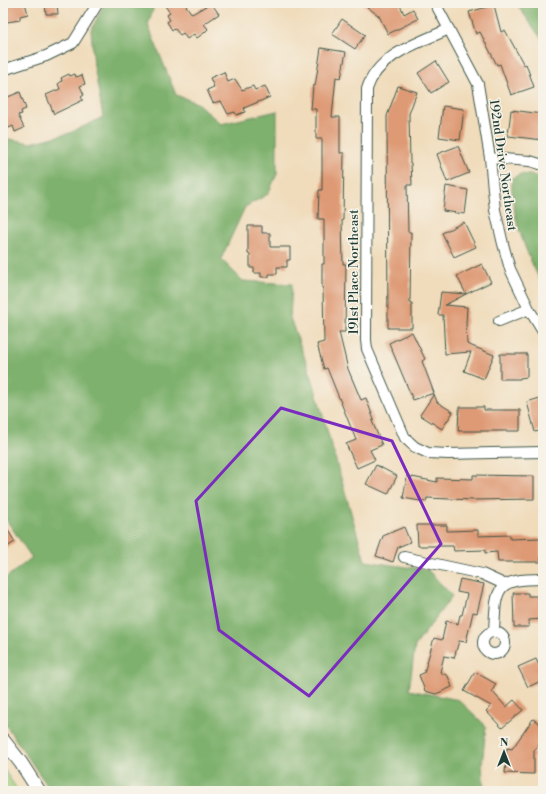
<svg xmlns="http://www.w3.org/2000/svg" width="546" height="794" font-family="'Libre Bodoni',serif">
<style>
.green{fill:#9dce7e;stroke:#5e8659}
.forest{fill:#7eb16d;stroke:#4e7750}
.building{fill:#de9a74}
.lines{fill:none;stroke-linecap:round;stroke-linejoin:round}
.minor-casing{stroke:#3e5548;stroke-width:12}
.major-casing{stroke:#3e5548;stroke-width:15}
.minor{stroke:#fff;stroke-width:10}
.major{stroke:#fff;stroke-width:13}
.marked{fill:none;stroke:#7b2cbf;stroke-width:3;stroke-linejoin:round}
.labels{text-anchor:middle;stroke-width:3;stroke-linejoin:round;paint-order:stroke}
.street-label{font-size:13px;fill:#1f3d34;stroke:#f7f3e8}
</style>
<rect width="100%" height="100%" fill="#f7f3e8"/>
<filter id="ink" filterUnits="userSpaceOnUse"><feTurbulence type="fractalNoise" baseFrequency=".025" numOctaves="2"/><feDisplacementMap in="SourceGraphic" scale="8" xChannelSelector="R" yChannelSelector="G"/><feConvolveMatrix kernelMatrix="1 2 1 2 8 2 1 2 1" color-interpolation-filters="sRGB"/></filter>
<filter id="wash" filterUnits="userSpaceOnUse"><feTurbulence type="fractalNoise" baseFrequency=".012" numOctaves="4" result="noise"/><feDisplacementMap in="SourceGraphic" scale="16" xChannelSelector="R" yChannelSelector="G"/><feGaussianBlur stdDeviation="0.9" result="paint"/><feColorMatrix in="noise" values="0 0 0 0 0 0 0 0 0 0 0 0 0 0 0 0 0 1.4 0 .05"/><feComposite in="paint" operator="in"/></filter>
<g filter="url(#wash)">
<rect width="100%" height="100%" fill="#f0dcbb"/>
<path class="green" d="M3,768L18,791H3Z"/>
<path class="forest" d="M105,3H155L148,25L176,95L197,103L221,124L277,111V174L268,194L245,207L221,259L243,281L292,284L290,318L312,378L365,561L428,570L452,596L415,646L409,690L459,700L486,726L482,765L484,791H51L3,721V580L32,558L3,515V138L31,143L70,133L103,117L94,66L91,30Z
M516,3H543V41Z
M521,174L543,177V286C526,253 510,215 512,178Z"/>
<g id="blocks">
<path class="building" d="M3,3H25L28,14L20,16V20L7,22L6,19L3,20Z
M45,3H57L58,14H46Z
M163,3H184L192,14L211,3L219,14L204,24L208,29L204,33L197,38L194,34L187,39L183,33L180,35L175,29L172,30L167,22L170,20L167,15L170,13Z
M362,3H399L404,14L413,9L418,19L388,34L379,16Z
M494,5L501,32L505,30L524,65L526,64L534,87L511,95L500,64L497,65L480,32L476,34L469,12Z
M342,19L365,35L355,49L332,34Z
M321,48L346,52L341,78L336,77L332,117H340V153H344L343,220H342L343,264H346L345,332H339L348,369L361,400L366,398L374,420L372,421L382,445L370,450L375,460L357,468L346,444L356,440L327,368L324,369L317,344L324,342L323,288H322V264H324V219H318L319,190H322V139H316V109H311L313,86H315Z
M436,61L449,82L431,93L418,73Z
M224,72L228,82L235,79L242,90L253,86L255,90L265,86L270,97L244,108L245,112L236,115L235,112L228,114L221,101L213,103L207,90L214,87L210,78Z
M69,74L70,76L75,74L76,77L82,75L85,84L80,86L84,95L81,97L83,100L54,114L46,95L60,89L58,84L62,81L61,78Z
M398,86L417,92L409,114L410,163H411L412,185H407L408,232H411L410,303H412V328H388L387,116Z
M20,92L26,109L21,111L22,114L18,115L24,128L15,132L13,126L9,128L7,125L3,127V99Z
M443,106L464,109L460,140L439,137Z
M511,110L543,114V140L508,136Z
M458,146L469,173L447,182L437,154Z
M446,186L468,190L465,214L443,211Z
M464,222L476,247L454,257L442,233Z
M248,226H262V233H270V247H290V260H287V267H277V274H269V277H261V273H254V268H250V254H248Z
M482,264L491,282L466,294L457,276Z
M441,292L466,294L445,305L467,307L466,324L467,344L494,355L484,379L464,371L471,352L445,354L443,315H438Z
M412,332L425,359L422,361L434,393L413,400L389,343Z
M500,354H527V377L520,378V379H500Z
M434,394L437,402L453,412L442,429L420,415Z
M543,397V430L535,432L527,402Z
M459,407H484V410H520V431H458Z
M376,465L397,476L388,494L366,484Z
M473,475L534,476V499L473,500L427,498L426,502L403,498L407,476L437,482V478L473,479Z
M3,522L15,542L3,549Z
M417,525H447V531L478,530V536L510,535V539L540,538L541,562H498L497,552L485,553V550L454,551L453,546H418Z
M404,527L410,542L398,547L393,562L376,556L383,536Z
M460,579L484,584L477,613L473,612L466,642L459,641L454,658L444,656L440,672L448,676L452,687L436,694L425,691L419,675L424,673L434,638L442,640L446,621L458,624L460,615H462L467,594L457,592Z
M513,593H528V596H543V619L529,620V627H514Z
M536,659L543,674V680L528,687L518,667Z
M475,672L496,684L492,691L506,707L514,700L523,710L502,728L486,711L491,706L464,691Z
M533,719L543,726V739L534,751V774L505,773L507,748L512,749Z"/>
</g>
</g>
<g filter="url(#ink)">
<use href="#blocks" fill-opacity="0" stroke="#3e5548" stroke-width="1"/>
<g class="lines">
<g class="minor-casing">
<path id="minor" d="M435,3L478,84L490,158L495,210L503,244L510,269L529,309L543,332
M449,29C419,43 378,54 367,89L366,340L367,349L405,438L415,447L428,453L448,454L543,452
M3,70L46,56L73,43L98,3
M490,158L530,161L543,165
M499,321L529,309
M404,557L482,574L504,584
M483 643a11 11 0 1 1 22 0a11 11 0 1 1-22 0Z
M494,632C496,587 495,579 543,579"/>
</g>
<g class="major-casing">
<path id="major" d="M3,740L21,763L39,791"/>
</g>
<use href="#minor" class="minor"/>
<use href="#major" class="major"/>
</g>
</g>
<path class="marked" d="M281,408L392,441L441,544L309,696L219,630L196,501Z"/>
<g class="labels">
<g class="street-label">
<text transform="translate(504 165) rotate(82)" y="5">192nd Drive Northeast</text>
<text transform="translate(353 272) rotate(-90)" y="5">191st Place Northeast</text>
</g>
</g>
<rect width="546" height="794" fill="none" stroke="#f7f3e8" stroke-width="16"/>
<g transform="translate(504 752)" stroke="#f7f3e8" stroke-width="3" paint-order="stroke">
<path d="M0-3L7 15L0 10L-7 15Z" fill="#1f3d34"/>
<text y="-6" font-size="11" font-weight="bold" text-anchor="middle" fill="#1f3d34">N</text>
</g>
</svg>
